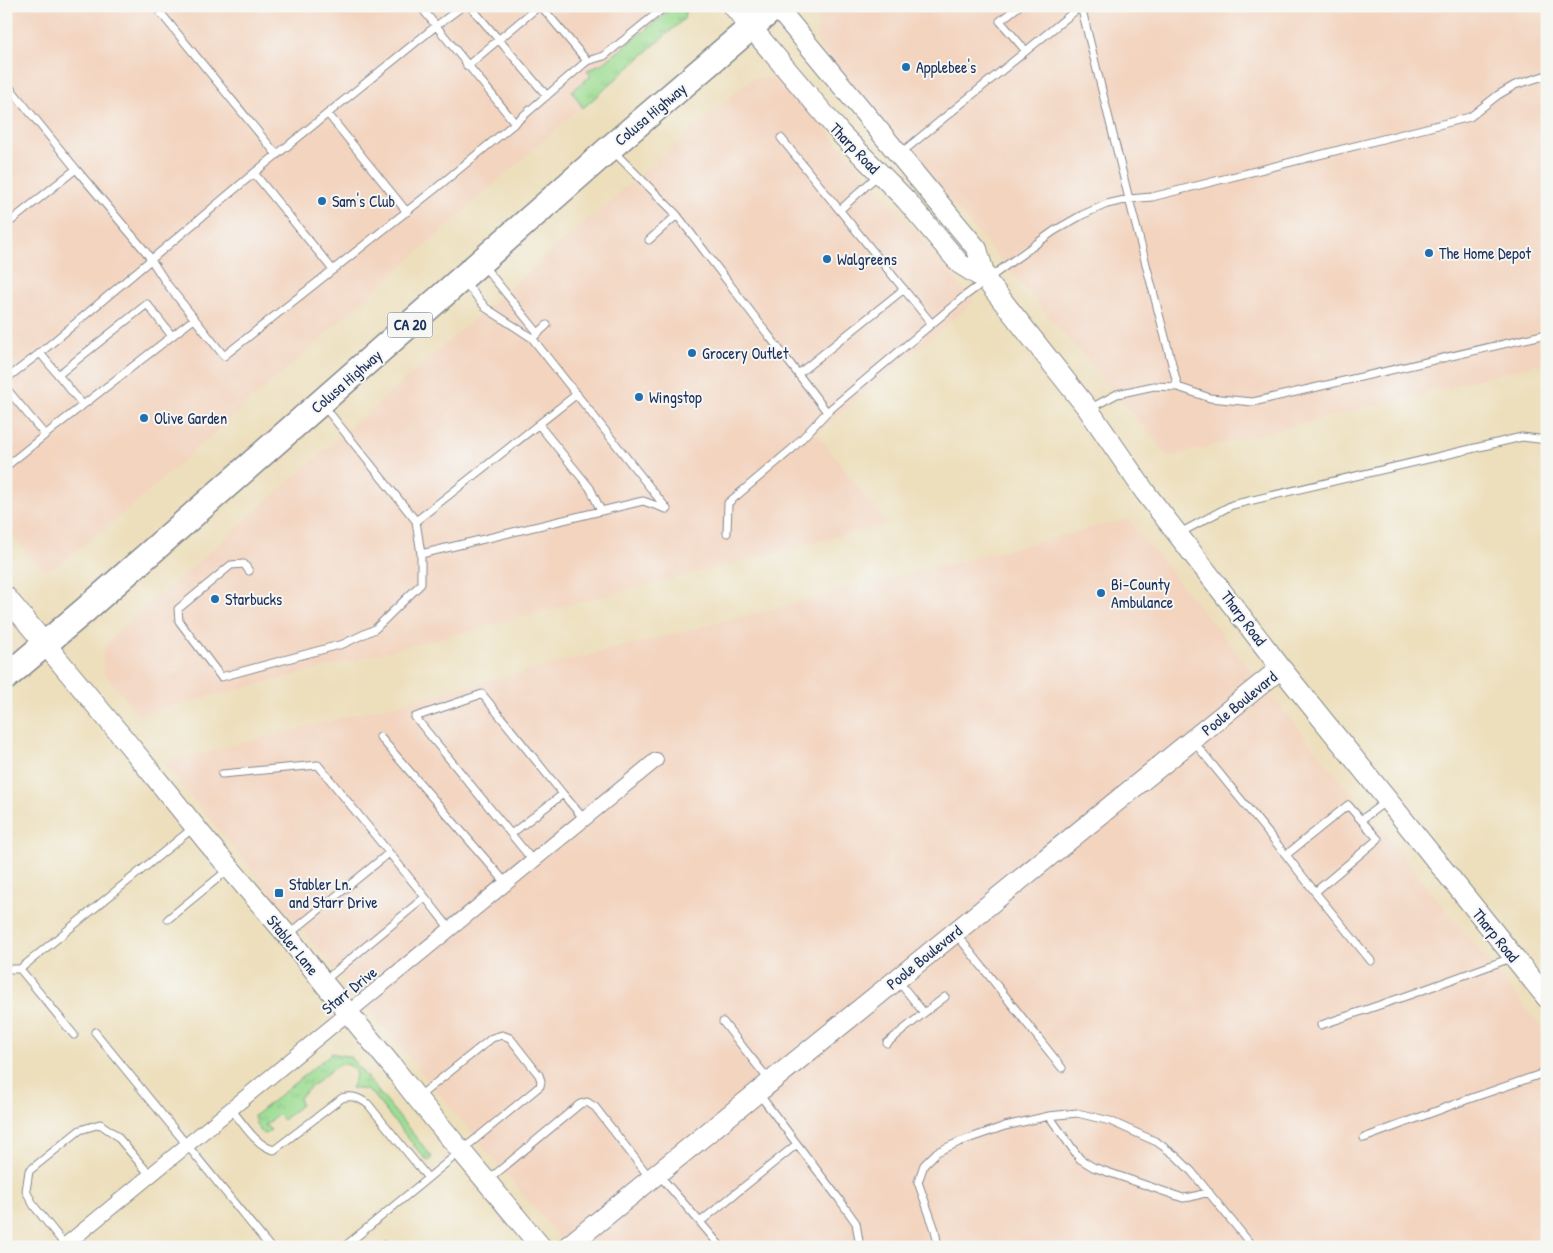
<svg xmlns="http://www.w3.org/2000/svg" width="1553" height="1253" font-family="'Patrick Hand',sans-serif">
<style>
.built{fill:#f3d4bf}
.grass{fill:url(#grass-tufts);stroke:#5c8678}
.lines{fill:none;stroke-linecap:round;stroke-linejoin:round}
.lane-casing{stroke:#84878d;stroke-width:9}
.street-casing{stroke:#84878d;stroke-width:16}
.secondary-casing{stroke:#84878d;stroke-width:22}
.highway-casing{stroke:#84878d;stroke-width:28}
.lane{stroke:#fff;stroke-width:7}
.street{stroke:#fff;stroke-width:14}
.secondary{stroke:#fff;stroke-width:20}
.highway{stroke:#fff;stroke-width:25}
.poi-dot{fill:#1f6fb2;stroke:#f6f6f2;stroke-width:2}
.labels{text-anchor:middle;stroke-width:4;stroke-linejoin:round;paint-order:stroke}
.shield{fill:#f6f6f2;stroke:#5d6b8a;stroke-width:1}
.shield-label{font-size:15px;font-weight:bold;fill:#1b2f5e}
.poi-label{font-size:16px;fill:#1b2f5e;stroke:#f6f6f2;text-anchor:start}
.street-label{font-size:16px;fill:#1b2f5e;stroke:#f6f6f2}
</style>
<defs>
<pattern id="grass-tufts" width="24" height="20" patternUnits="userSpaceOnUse" patternTransform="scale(1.25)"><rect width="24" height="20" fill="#9ddd93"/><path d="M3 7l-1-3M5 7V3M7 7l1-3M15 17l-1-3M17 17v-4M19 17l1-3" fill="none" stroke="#87be81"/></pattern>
</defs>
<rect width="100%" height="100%" fill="#f6f6f2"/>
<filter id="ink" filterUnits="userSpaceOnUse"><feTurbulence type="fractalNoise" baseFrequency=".02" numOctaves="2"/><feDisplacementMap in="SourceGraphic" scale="10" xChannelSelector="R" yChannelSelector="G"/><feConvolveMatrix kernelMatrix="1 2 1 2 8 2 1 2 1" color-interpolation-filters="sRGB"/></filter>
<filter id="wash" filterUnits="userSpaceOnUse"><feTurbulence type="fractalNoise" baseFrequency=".0096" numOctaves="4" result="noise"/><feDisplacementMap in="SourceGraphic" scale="20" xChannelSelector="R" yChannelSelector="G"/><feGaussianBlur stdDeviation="1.12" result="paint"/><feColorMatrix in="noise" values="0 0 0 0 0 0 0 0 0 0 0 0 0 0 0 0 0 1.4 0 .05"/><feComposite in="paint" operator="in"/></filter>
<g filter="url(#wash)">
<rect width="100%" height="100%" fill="#eddfbc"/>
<path class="built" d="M6,6H695L125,512L56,567L45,570L37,565L6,528Z
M829,6H1547V362L1169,457L823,52L818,44L816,30L823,12Z
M770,78L789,87L949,270L974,302L817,433L886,524L139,715L104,673L102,656L107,642L486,308L751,79Z
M1128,519L1547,1034V1247H567L163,763Z"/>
<path class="grass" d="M673,6H686L684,19L583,108L572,91L591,76L587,70L605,62L669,11Z
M332,1053L350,1057L432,1157L429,1161L426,1160L372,1094L366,1090L351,1088C354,1082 358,1076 354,1069C351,1065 345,1063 340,1065C330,1069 308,1090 299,1097L301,1105L283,1120L278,1115L265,1125L271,1130L265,1134L262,1133L256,1124L254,1116Z"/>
</g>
<g filter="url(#ink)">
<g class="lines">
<g class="lane-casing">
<path id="lane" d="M155,6L277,155
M470,6L547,96
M541,6L587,61
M1019,6L1000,21L1026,51
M1081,6L1129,199L1178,387
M467,66L539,6
M6,83L76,169L6,225
M328,114L407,212
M515,123L587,61L604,56L666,6
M781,138L932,324
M613,151L677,215L827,412
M901,153L1081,6
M76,169L146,252L167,284L224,356L435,189L515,123L420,6
M254,173L333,270
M840,210L878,175
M649,240L677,215
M483,265L538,333
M464,281L486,308L532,338L667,509
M535,336L547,325
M40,353L83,405L194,319
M798,374L904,289
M58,375L147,304L172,336
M6,379L40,353L254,173L436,26L463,6
M6,388L45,435L83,405
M1089,409L1117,394L1154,386L1178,387L1210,398L1253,402L1547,334
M539,425L590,488L601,511
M6,465L9,464L45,435
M416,521L577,394
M727,533L728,503L792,449L827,412L966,295L1011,262L1054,231L1082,215L1107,204L1129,199L1152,197L1470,117L1498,95L1515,85L1547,75
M1178,534L1232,505L1522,437L1547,440
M421,554L643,501L666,509
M249,571L244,564L231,565L178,609L179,621L221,677L343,644L375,629L421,584V554L416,521L323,405
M380,737L506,883
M1194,742L1286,855L1348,805L1361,820L1385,802
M222,774L318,765L425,897
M563,794L584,819
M1361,820L1378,839L1315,892L1371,961
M511,834L563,794L482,694L415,717L511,834L533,861
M1286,855L1315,892
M168,919L229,869
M288,935L389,853
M957,935L1062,1068
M6,969H20L193,828
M20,969L74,1035
M324,981L425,897L450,929
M924,1013L945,997
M723,1022L769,1080
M1321,1025L1412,994L1511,958
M95,1032L270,1247
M887,1043L924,1013L899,982
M231,1109C243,1123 256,1146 274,1150L342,1098C353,1095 359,1098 368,1104L428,1178
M1049,1116L1080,1159L1093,1167L1183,1198L1191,1197L1209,1192
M1364,1138L1466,1100L1547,1072
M797,1144L839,1199L856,1223L860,1247
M659,1175L700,1222L797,1144L759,1094
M487,1181L580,1104L587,1102L595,1107L650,1178
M700,1222L721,1247
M65,1245L34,1206L26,1191L29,1171L80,1130L100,1124L116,1135L150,1175
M384,1245L385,1247
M344,1247L540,1086L541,1081L539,1075L510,1038L502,1035L492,1038L417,1098
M938,1247L935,1230L918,1182L924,1165L937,1152L959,1142L1005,1126L1049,1116L1077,1113L1110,1121L1157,1142L1176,1156L1192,1172L1253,1247"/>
</g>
<g class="street-casing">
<path id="street" d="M63,1247L656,760"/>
</g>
<g class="secondary-casing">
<path id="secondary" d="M733,6L841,134L906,200L960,264L986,280L1088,409L1145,492L1281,668L1547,998
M776,6L977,249L986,280
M6,597L129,745L209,844L287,935L323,982L392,1066L417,1098L541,1247
M567,1247L1281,668"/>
</g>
<g class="highway-casing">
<path id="highway" d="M6,677L84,611L610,148L776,6"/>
</g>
<use href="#lane" class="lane"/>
<use href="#street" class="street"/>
<use href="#secondary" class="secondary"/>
<use href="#highway" class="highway"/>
</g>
</g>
<g class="poi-dot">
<circle cx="906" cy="67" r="5"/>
<circle cx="322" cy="201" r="5"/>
<circle cx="1429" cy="253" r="5"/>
<circle cx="827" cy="259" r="5"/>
<circle cx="692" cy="353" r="5"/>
<circle cx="639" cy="397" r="5"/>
<circle cx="144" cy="418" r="5"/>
<circle cx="1101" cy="593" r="5"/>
<circle cx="215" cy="599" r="5"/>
<rect x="274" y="888" width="10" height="10" rx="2.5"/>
</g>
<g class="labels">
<rect class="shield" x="387.5" y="312.5" width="45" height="25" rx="4"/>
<g class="shield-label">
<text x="410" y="330">CA 20</text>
</g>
<g class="poi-label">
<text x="916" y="73">Applebee's</text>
<text x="332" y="207">Sam's Club</text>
<text x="1439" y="259">The Home Depot</text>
<text x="837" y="265">Walgreens</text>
<text x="702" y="359">Grocery Outlet</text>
<text x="649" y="403">Wingstop</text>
<text x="154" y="424">Olive Garden</text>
<text x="1111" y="590">Bi-County<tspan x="1111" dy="18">Ambulance</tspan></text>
<text x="225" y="605">Starbucks</text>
<text x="289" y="890">Stabler Ln.<tspan x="289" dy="18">and Starr Drive</tspan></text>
</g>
<g class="street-label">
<text transform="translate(650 114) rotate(-40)" y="6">Colusa Highway</text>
<text transform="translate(855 148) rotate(46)" y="6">Tharp Road</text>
<text transform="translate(346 381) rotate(-41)" y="6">Colusa Highway</text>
<text transform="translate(1244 618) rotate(53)" y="6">Tharp Road</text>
<text transform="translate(1239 703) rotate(-39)" y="6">Poole Boulevard</text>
<text transform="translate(1496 935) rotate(51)" y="6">Tharp Road</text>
<text transform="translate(293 945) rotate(51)" y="6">Stabler Lane</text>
<text transform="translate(924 957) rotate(-39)" y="6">Poole Boulevard</text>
<text transform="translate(349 990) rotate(-39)" y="6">Starr Drive</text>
</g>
</g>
<rect width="1553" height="1253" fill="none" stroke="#f6f6f2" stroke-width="25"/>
</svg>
